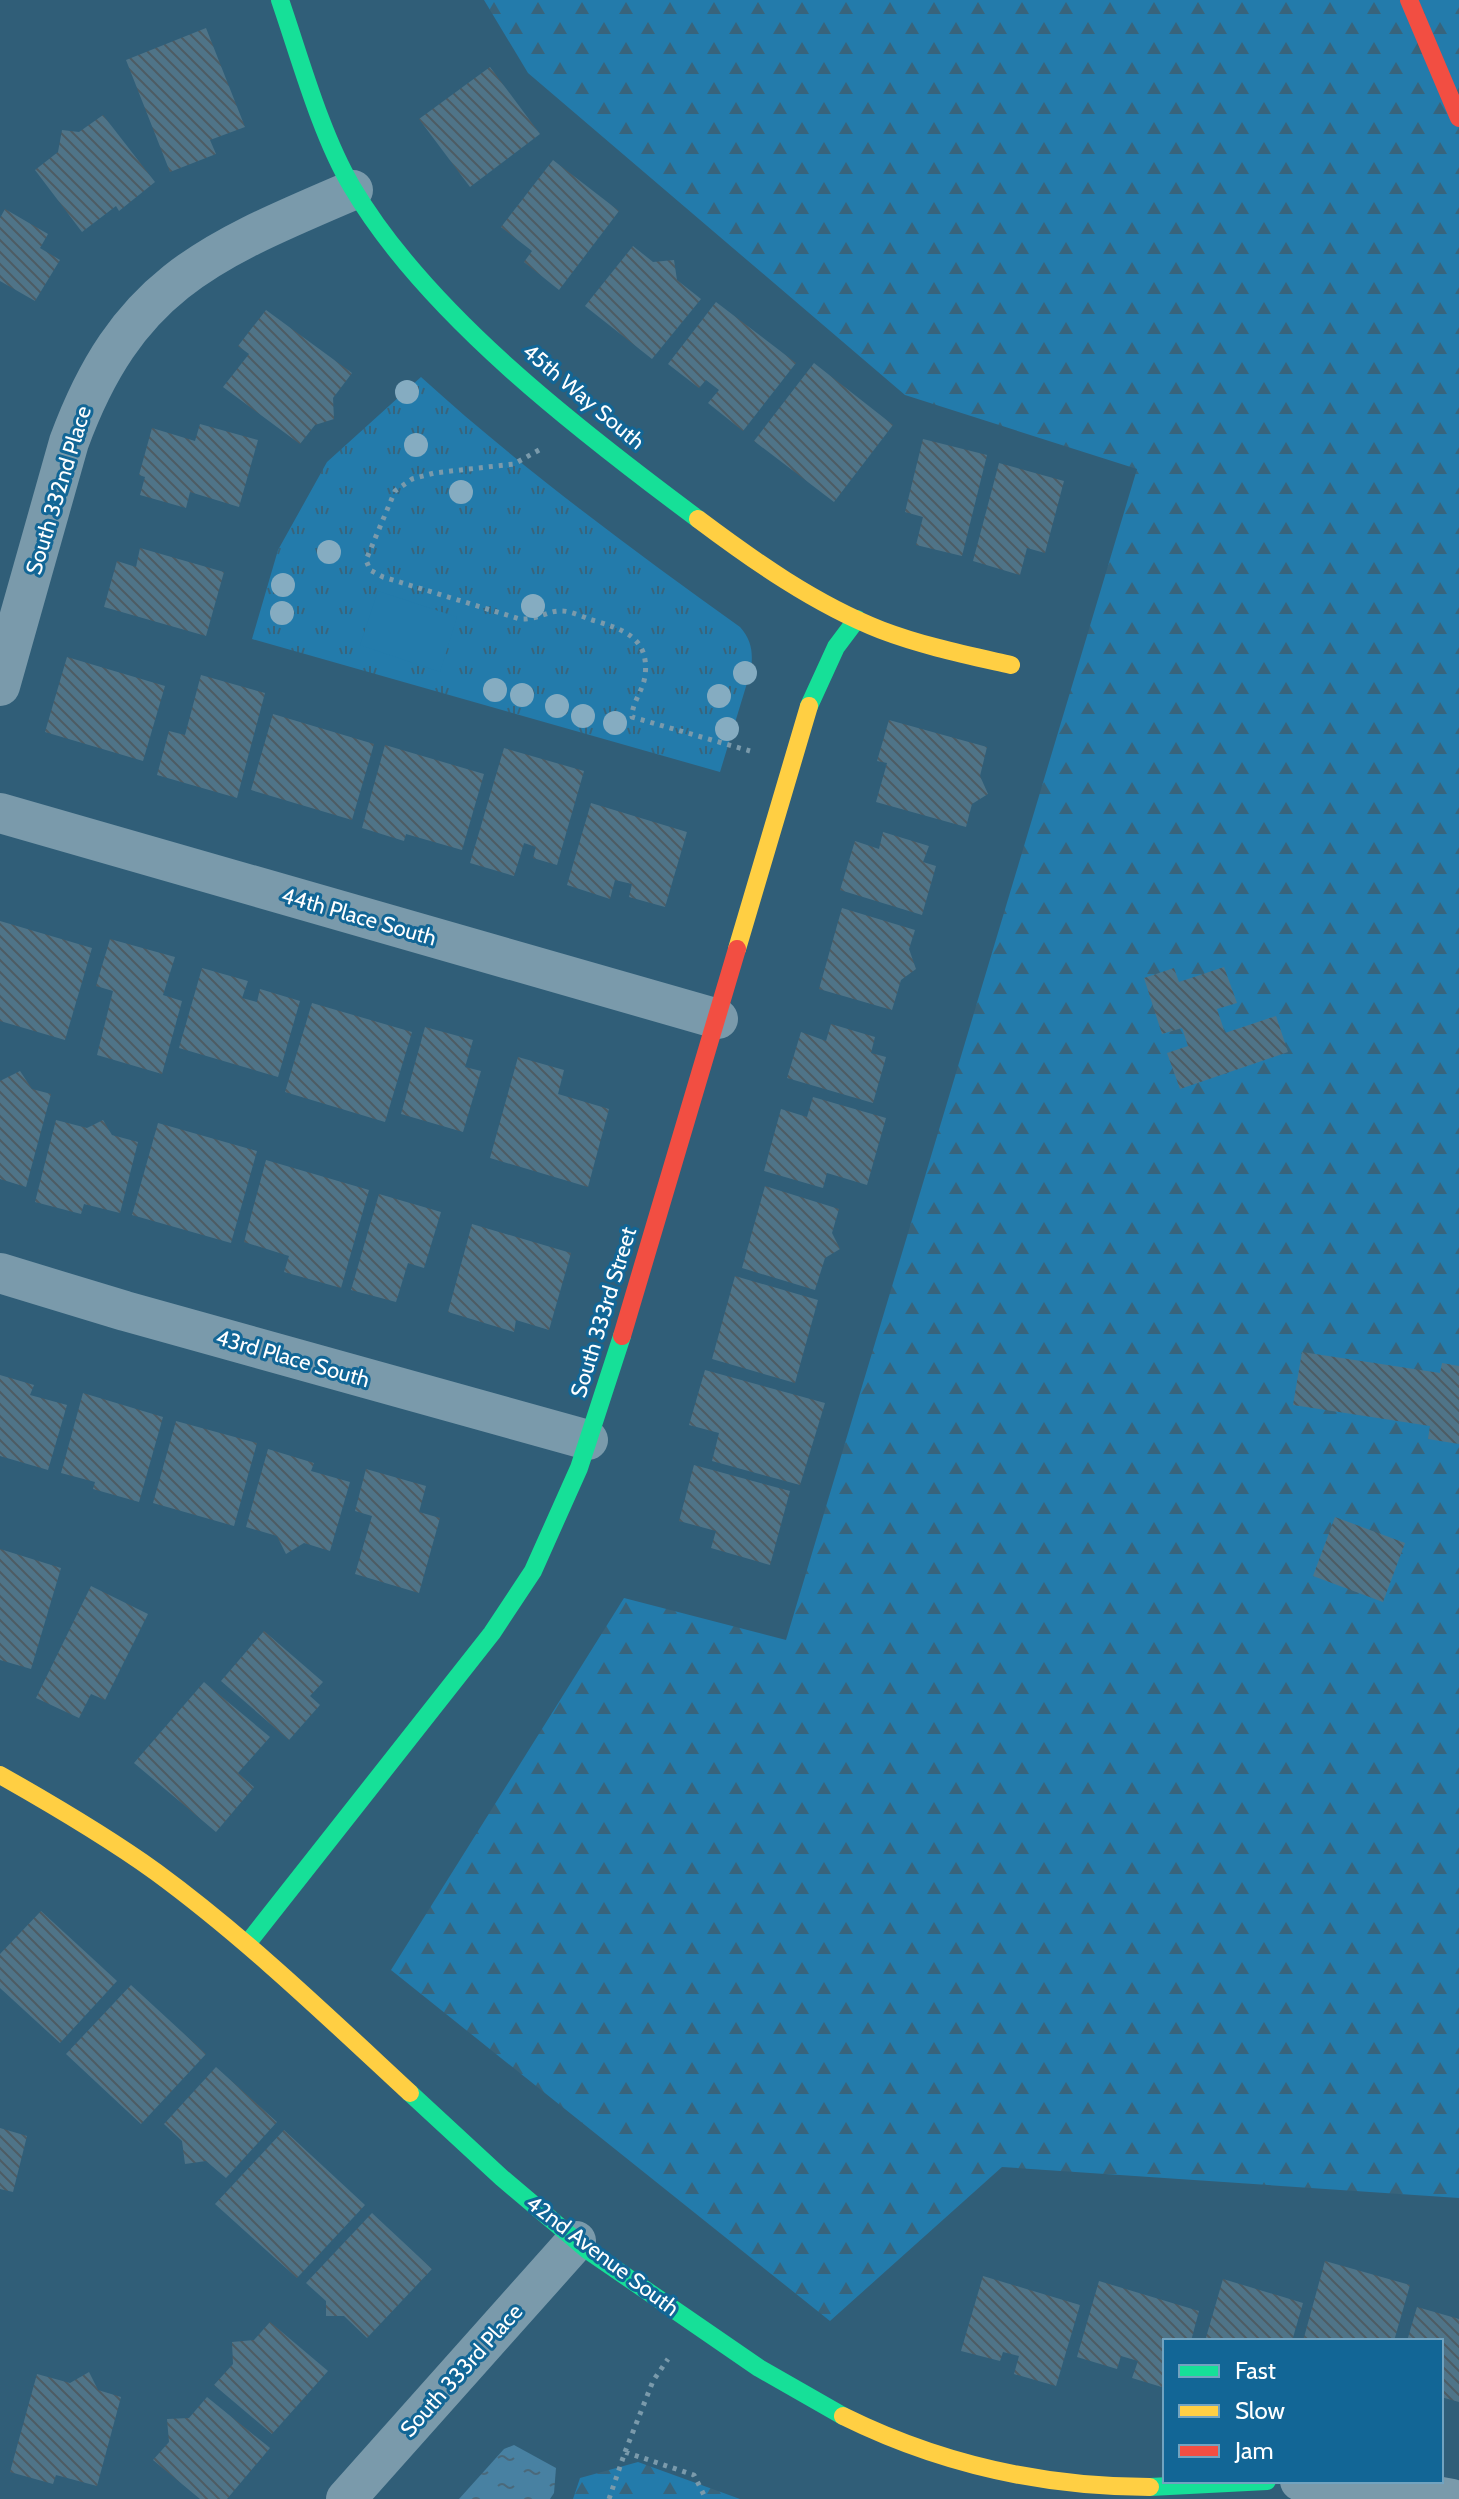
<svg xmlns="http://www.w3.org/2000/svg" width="1459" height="2499" font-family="Cabin,sans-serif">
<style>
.grass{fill:url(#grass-tufts)}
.forest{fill:url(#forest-firs)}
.garden{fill:#237bab}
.water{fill:url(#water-ripples)}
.building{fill:url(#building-back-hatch)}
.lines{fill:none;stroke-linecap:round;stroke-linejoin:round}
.path{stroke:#7a9aab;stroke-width:5;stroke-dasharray:4 6;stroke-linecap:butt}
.street{stroke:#7a9aab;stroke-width:40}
.fast{stroke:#16e098;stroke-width:18}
.slow{stroke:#ffcf43;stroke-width:18}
.jam{stroke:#f24e42;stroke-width:18}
.tree{fill:#85acc1}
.labels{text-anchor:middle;stroke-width:6;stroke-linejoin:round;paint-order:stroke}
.street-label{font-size:22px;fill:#fff;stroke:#126696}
</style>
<defs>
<pattern id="grass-tufts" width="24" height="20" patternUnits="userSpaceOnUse" patternTransform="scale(2)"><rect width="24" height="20" fill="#237bab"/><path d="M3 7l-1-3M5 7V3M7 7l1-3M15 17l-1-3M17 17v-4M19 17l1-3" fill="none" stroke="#38647c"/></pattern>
<pattern id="forest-firs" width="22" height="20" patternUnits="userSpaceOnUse" patternTransform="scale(2)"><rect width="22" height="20" fill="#237bab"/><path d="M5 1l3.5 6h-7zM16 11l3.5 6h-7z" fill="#38647c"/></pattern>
<pattern id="water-ripples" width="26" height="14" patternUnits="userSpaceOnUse" patternTransform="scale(2)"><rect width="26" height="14" fill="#4881a2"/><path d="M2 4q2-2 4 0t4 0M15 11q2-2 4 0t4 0" fill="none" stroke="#4a697b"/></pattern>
<pattern id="building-back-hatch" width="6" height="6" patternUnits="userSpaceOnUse" patternTransform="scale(2)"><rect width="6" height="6" fill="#4f7488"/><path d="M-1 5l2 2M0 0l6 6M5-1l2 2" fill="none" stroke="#4d5c64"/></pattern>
</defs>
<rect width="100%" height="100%" fill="#305e78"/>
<path class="grass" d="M421,377C521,468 630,548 740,627C752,641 753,652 751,670L720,772L252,639L278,550L327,462Z"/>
<path class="forest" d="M484,0H1459V2198L1002,2167L830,2321L391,1970L624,1598L786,1640L1137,469L905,395L528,73Z
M638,2462L740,2499H573L580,2478Z"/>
<path class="garden" d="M378,591L457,617L440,672L360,645Z"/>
<path class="water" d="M514,2445L556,2468L554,2493L550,2499H459L504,2449Z"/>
<path class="building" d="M206,28L245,127L210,140L216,154L170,172L126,60Z
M490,67L540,134L470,187L419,119Z
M103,115L155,182L119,211L116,206L82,232L35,170L58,152L62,130L79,132Z
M553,160L619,211L559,290L524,262L532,251L501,227Z
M5,209L48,234L40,248L60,260L35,301L0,281V218Z
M633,246L653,262L674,260L677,280L701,299L652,359L585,306Z
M716,302L796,363L743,431L708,403L719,390L706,380L699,388L668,364Z
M266,310L352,373L333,398L334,419L315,425L300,444L223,387L249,354L238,346Z
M814,363L893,425L834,502L754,441Z
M200,424L258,440L239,507L190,492L186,508L140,495L145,477L139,475L152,428L195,441Z
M923,439L987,455L962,556L916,545L923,517L905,512Z
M999,463L1064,481L1045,553L1027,548L1020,575L973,561Z
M140,548L224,572L206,636L104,607L117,561L136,567Z
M67,657L165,686L143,761L45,732Z
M201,675L265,693L237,798L157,775L169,731L185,735Z
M273,714L374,744L352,820L251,790Z
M889,720L987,747L980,776L988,794L972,804L966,827L876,802L887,763L877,761Z
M385,745L484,774L462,850L406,834L404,841L362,828Z
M504,748L584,771L557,865L533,858L536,847L524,843L514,876L470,863Z
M591,803L687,832L665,907L629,897L632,884L615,880L610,899L567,885Z
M883,832L929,846L923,862L936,866L922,915L840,890L855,841L879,849Z
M842,908L915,930L909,949L916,969L901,980L892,1010L819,989Z
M0,921L92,948L65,1040L0,1021Z
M110,939L175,957L163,995L182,1001L162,1074L97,1055L113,991L96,986Z
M1224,967L1237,1003L1217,1009L1225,1033L1276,1016L1288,1052L1180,1089L1167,1053L1188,1046L1182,1028L1162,1034L1144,978L1174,968L1179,982Z
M202,968L248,981L242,998L257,1002L260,989L300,1001L278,1077L179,1048Z
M312,1003L412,1032L385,1122L285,1092Z
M831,1024L875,1037L871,1053L886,1057L873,1103L787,1078L801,1032L826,1041Z
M425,1027L473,1040L465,1067L481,1071L463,1132L401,1114Z
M518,1057L564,1070L558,1094L609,1109L588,1187L490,1158Z
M20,1071L32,1089L51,1094L26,1187L0,1179V1081Z
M813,1097L886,1118L867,1185L827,1173L823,1188L764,1171L781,1109L807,1117Z
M56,1120L87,1128L103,1120L112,1135L138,1142L120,1213L84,1204L81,1214L35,1202Z
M158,1123L257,1151L231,1243L132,1215Z
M266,1160L369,1190L341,1288L284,1272L289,1256L244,1242Z
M765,1186L839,1209L832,1233L840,1249L825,1258L815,1290L742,1268Z
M379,1194L441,1212L424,1268L408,1263L396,1302L351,1290Z
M472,1224L571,1253L549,1330L516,1320L514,1332L448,1312Z
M735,1276L818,1300L795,1383L712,1359Z
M1302,1352L1440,1373L1442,1363L1459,1366V1444L1428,1439L1430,1426L1293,1405Z
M705,1370L825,1403L800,1485L712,1461L719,1433L689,1425Z
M0,1375L34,1385L30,1395L67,1405L48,1470L0,1456Z
M83,1393L163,1417L139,1502L93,1489L95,1482L61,1473Z
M176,1421L257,1443L234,1526L153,1503Z
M268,1449L314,1463L311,1471L350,1482L330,1551L304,1543L286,1554L277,1536L246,1527Z
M694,1465L790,1491L770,1565L711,1548L716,1531L679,1521Z
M366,1469L426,1486L419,1512L440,1518L419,1593L355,1574L372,1516L355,1511Z
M1335,1517L1405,1543L1383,1602L1313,1576Z
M0,1549L61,1568L31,1669L0,1660Z
M91,1586L148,1614L105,1700L91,1694L79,1718L36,1698Z
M264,1631L323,1682L310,1696L320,1705L289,1740L221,1681Z
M204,1682L270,1737L238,1773L254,1787L216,1832L134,1763Z
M41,1911L117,1981L60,2043L0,1988V1954Z
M131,1985L206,2054L141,2124L66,2054Z
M216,2067L277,2122L226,2178L206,2161L185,2164L182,2141L164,2124Z
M0,2128L27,2136L13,2192L0,2189Z
M284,2130L365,2205L297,2278L215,2204Z
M372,2213L432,2269L367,2338L344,2316H326V2301L306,2283Z
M1325,2261L1410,2285L1394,2341H1303Z
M983,2276L1080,2305L1056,2386L1014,2374L1019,2356L1003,2352L1000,2361L961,2351Z
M1223,2279L1303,2303L1292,2341H1205Z
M1099,2281L1199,2311L1191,2341H1165V2388L1132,2378L1138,2361L1121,2356L1117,2369L1077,2357Z
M1417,2307L1459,2319V2402L1441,2397V2341H1407Z
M270,2322L328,2371L272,2434L214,2385L233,2364L232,2342L254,2340Z
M89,2372L98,2390L121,2397L97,2486L56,2475L53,2484L10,2472L37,2374L70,2383Z
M207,2397L270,2448L227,2499H200L153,2460L169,2442L167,2419L189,2418Z"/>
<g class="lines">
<path class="path" d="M539,450L514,464L434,473L412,479L395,491L366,560L370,570L383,577L520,619C538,620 549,610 562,611C571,611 583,617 592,620C622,629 650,637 645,676C643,691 632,702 632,717L750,751
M625,2452L653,2381L668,2359
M609,2499L625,2452L694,2475L706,2499"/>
<path class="street" d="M0,686L69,442C127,284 208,252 353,190
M0,813L718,1019
M0,1273L125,1311L588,1440
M1300,2481L1392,2488L1452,2499
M346,2499L576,2241"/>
<path class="fast" d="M280,0C300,58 321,135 352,187C427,314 581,432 698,519
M809,706L836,647L857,619
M247,1944L492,1633L533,1571L579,1468L622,1336
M410,2093L502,2178L586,2249L759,2368L843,2416
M1150,2487L1267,2481"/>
<path class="slow" d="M698,519C754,561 815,604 881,630C923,646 967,655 1011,665
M737,949L809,706
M0,1775C53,1805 106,1836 156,1872C246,1938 328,2017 410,2093
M843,2416C940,2464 1041,2487 1150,2487"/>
<path class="jam" d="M1409,0L1459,118
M622,1336L737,949"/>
</g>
<g class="tree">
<circle cx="407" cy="392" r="12"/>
<circle cx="416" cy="445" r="12"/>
<circle cx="461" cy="492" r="12"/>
<circle cx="329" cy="552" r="12"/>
<circle cx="283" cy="585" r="12"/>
<circle cx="533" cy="606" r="12"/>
<circle cx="282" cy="613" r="12"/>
<circle cx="745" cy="673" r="12"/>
<circle cx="495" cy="690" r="12"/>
<circle cx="522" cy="695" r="12"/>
<circle cx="719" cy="696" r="12"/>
<circle cx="557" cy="706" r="12"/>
<circle cx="583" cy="716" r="12"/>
<circle cx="615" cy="723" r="12"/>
<circle cx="727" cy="729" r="12"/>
</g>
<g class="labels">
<g class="street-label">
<text transform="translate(584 396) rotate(40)" y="8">45th Way South</text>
<text transform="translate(58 490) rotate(-73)" y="8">South 332nd Place</text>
<text transform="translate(359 916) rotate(16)" y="8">44th Place South</text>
<text transform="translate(603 1312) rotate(-73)" y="8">South 333rd Street</text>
<text transform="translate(293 1358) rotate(16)" y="8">43rd Place South</text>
<text transform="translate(603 2255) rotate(37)" y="8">42nd Avenue South</text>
<text transform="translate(461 2370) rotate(-48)" y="8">South 333rd Place</text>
</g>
</g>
<rect x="1163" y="2339" width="280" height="144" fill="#126696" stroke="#71a3c0" stroke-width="2"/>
<rect x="1179" y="2365" width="40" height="12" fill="#16e098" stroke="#71a3c0" stroke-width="2"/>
<text x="1235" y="2379" font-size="24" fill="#ffffff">Fast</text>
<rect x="1179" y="2405" width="40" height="12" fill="#ffcf43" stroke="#71a3c0" stroke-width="2"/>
<text x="1235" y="2419" font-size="24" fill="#ffffff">Slow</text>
<rect x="1179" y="2445" width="40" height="12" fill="#f24e42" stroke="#71a3c0" stroke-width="2"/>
<text x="1235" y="2459" font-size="24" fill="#ffffff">Jam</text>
</svg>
